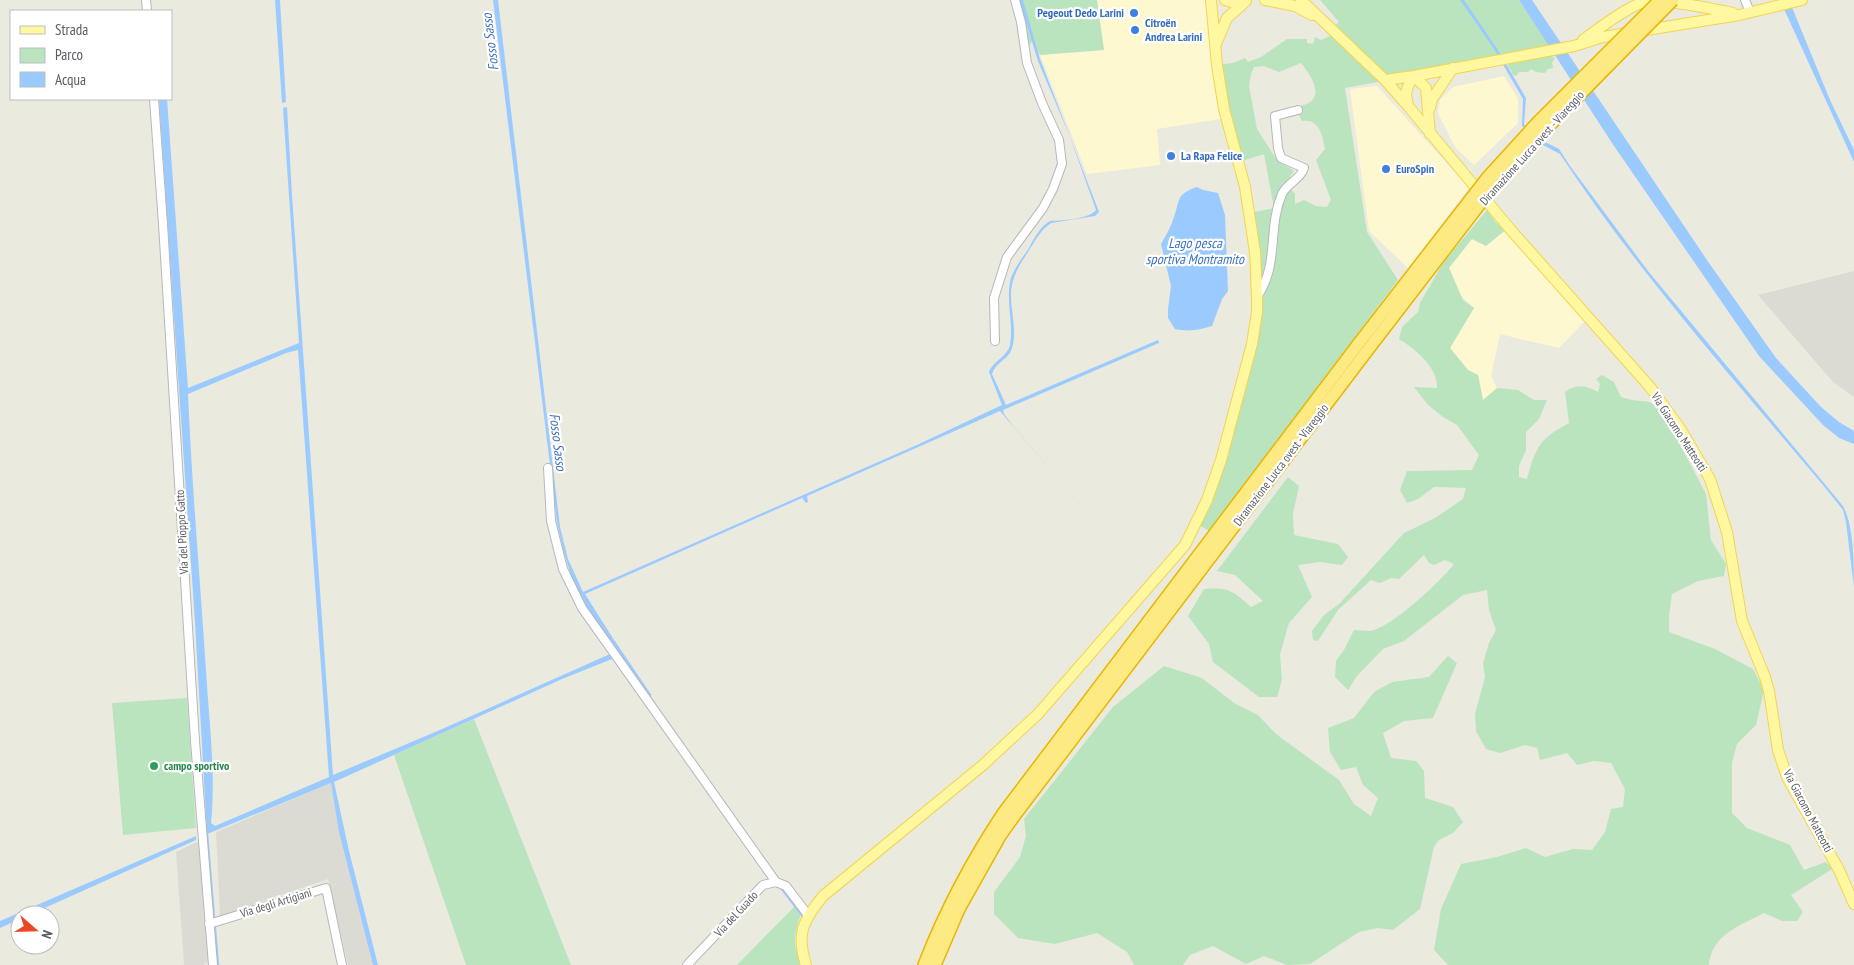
<svg xmlns="http://www.w3.org/2000/svg" width="1854" height="965" font-family="'PT Sans Narrow',sans-serif">
<style>
.commercial{fill:#fef8d1}
.industrial{fill:#dcdbd3}
.green{fill:#bae4be;fill-rule:evenodd}
.water{fill:#9bcaff;fill-rule:evenodd}
.lines{fill:none;stroke-linecap:round;stroke-linejoin:round}
.stream{stroke:#9bcaff;stroke-width:2.5}
.minor-casing{stroke:#b5b7bc;stroke-width:10}
.major-casing{stroke:#f2d451;stroke-width:12}
.highway-casing{stroke:#eab600;stroke-width:14}
.minor{stroke:#fff;stroke-width:8}
.major{stroke:#fff8a0;stroke-width:10}
.highway{stroke:#feea83;stroke-width:11}
.highway-bridge-casing{stroke:#eab600;stroke-width:14;stroke-linecap:butt}
.highway-bridge{stroke:#feea83;stroke-width:11}
.shop-dot{fill:#3f7fe0;stroke:#fff;stroke-width:2}
.leisure-dot{fill:#2e9e5b;stroke:#fff;stroke-width:2}
.labels{text-anchor:middle;stroke-width:4.5;stroke-linejoin:round;paint-order:stroke}
.shop-label{font-size:12px;font-weight:bold;fill:#366cbe;stroke:#fff;text-anchor:start}
.street-label{font-size:12px;fill:#585b60;stroke:#fff}
.leisure-label{font-size:12px;font-weight:bold;fill:#27864d;stroke:#fff;text-anchor:start}
.water-label{font-size:14px;font-style:italic;fill:#3d72c3;stroke:#fff}
</style>
<rect width="100%" height="100%" fill="#ebeadf"/>
<path class="commercial" d="M1097,0H1211L1227,118L1157,129L1160,165L1087,174L1040,55L1104,50Z
M1504,76L1518,99V123L1474,165L1455,147L1438,113L1440,100L1453,87Z
M1377,86L1469,188L1408,268L1369,231L1350,89Z
M1508,228L1586,320L1559,348L1500,334L1491,376L1497,388L1483,400L1478,375L1468,370L1450,348L1474,308L1461,296L1449,268L1472,239L1486,246Z"/>
<path class="industrial" d="M1854,271V397L1833,382L1758,295Z
M331,783L339,829L373,965H348L328,879L220,916L216,832Z
M199,841L209,961L203,965H184L176,852Z"/>
<path class="green" d="M1014,0H1097L1104,50L1040,55L1033,41L1025,50Z
M1320,0H1519L1552,50L1345,88L1367,232L1398,280L1209,531L1196,523L1207,500L1257,312L1249,213L1274,208L1264,154L1239,162L1217,65L1233,63L1245,58L1248,62L1261,57L1287,39H1307V43L1313,44L1315,37L1321,40L1330,36L1334,32L1331,29L1339,22ZM1301,63C1312,76 1327,100 1301,106L1299,115L1302,121C1320,119 1322,135 1325,149L1316,160L1331,200L1327,207L1316,206L1304,200L1295,204V194L1291,189L1281,190L1294,171L1277,160L1257,129L1249,86L1251,74L1254,67L1264,66L1279,72Z
M1550,55L1555,58L1552,63L1553,68L1548,69L1545,73L1536,72L1531,69L1528,72H1519L1516,76L1513,75L1511,70L1508,67V64L1513,61L1529,58L1530,60Z
M1487,210L1496,223L1508,228L1486,246L1472,239L1449,268L1463,300L1474,308L1450,348L1468,370L1478,375L1483,400L1497,388L1518,390L1534,400H1547L1539,419L1526,432V450L1519,466V477L1527,479C1536,447 1539,439 1569,423L1565,392C1577,384 1585,385 1598,392L1600,384L1596,379L1602,375L1614,382L1621,397L1632,400L1650,402L1663,412L1706,494L1711,540L1726,564L1724,576L1698,581L1672,594L1669,616V632L1715,649L1753,669L1764,690L1756,725L1737,744L1732,763V813L1747,828L1790,845L1804,870L1826,862L1832,869L1791,895L1803,912L1797,921H1782L1764,913C1741,925 1711,935 1709,965H1448L1434,950L1441,909L1461,864L1497,857L1526,848L1545,857L1573,849L1592,850L1605,832L1611,809L1623,807L1625,789L1611,763L1594,761L1577,765L1567,753L1540,760L1537,748L1525,745L1500,753L1486,749L1476,731L1475,714L1485,677L1483,663L1489,643L1496,630L1489,610L1487,590L1463,595L1404,641L1383,649L1357,676L1348,690L1335,677L1336,661L1344,650L1354,630C1359,630 1365,631 1370,631C1391,628 1441,581 1454,564L1445,560L1434,565L1429,563L1424,555L1399,579L1391,578L1380,583L1371,580L1338,610L1318,641L1313,640L1312,631L1324,615L1339,604L1404,533L1435,518L1463,499L1466,488L1434,487L1418,499L1407,503L1400,490L1407,471L1472,470L1479,455L1457,425L1443,417L1428,405L1414,387L1437,388C1438,367 1415,349 1399,339L1402,327L1418,312L1420,303L1443,263Z
M1288,477L1299,486L1293,514L1294,535L1338,544L1348,557L1342,565L1320,562L1298,565L1312,597L1289,623L1280,654L1282,680L1277,697H1259L1213,662L1209,644L1188,616L1204,589C1229,587 1233,591 1251,607L1263,601L1235,575L1217,571Z
M1448,656L1457,663L1433,718L1404,721L1383,733L1391,758L1416,761L1424,771L1425,798L1453,807L1463,822L1453,833L1439,840L1434,847L1420,909L1393,930L1378,928L1359,932L1310,964L1287,965L1264,956L1246,964L1213,946L1190,955L1183,965H1134L1127,952L1097,933L1055,944L1018,938L994,914V892L1020,857L1026,836L1024,819L1113,707L1164,666L1202,678L1234,703L1258,715L1276,734L1339,780L1354,804L1371,816L1378,798L1363,785L1356,767L1341,770L1330,752L1328,728L1354,718L1374,692L1392,682L1429,677Z
M187,698L196,828L123,835L112,703Z
M474,719L571,965H466L394,755Z
M796,905L802,911C794,934 792,942 801,965H737Z"/>
<path class="water" d="M275,0H280L286,102L282,103Z
M493,0H498L560,527L568,559L583,592L919,444L1002,405L989,372C993,361 1007,357 1010,345C1014,323 1005,300 1011,278C1015,267 1023,257 1029,248C1034,238 1040,227 1050,221C1063,220 1087,220 1096,210L1070,137L1038,61L1019,0H1023L1040,59L1099,212L1095,216L1051,223C1042,229 1037,238 1031,247C1025,257 1016,269 1013,281C1006,303 1020,328 1011,351C1007,360 995,363 992,374L1006,405L1158,340L1159,343L1003,410L1004,414L1014,427L1104,532L1000,411L807,496L808,502L806,503L802,498L585,594L631,667L693,759L584,604C570,578 563,551 557,522Z
M1460,0H1464L1498,50L1526,98L1524,124L1526,128L1541,140L1559,149L1570,166L1648,271L1843,506C1854,526 1854,565 1854,588L1846,522L1843,510L1823,485C1732,377 1638,272 1560,154L1543,145L1522,126L1523,99L1494,49Z
M1519,0H1532L1709,263L1776,358L1821,407L1839,422L1854,431V444L1839,438L1823,425L1759,356L1614,146Z
M1789,0L1830,100L1854,150V162L1784,9Z
M159,99H167L188,388L299,343L283,108L287,107L292,195L333,775L440,730L610,654L612,659L562,679L334,782L349,851L378,965H373L339,832L331,783L207,834L195,622ZM298,350L329,777L215,826L211,823C216,773 209,721 206,671C200,579 192,487 188,394L286,353Z
M1197,187L1203,190L1218,193L1225,215L1228,291L1222,299L1212,326C1199,330 1189,332 1175,329L1168,318V309L1171,286L1161,244C1166,235 1171,227 1174,217C1180,200 1176,194 1197,187Z
M196,836V840L29,915H20V919L0,928V921Z"/>
<g class="lines">
<path class="stream" d="M614,642L650,695
M207,834L218,965
M782,889L804,918"/>
<g class="minor-casing">
<path id="minor" d="M146,0L147,11
M1745,0L1750,12
M154,99L163,224L195,741L213,965
M1257,297C1280,263 1267,229 1282,194C1287,183 1301,179 1304,168L1281,158L1278,148L1275,116L1298,110
M995,341L994,298L1007,257L1043,208L1053,189L1062,164L1059,140L1042,103L1027,63L1021,22L1015,0
M548,468L551,521L563,569L582,608L776,882
M209,924L326,888L342,965
M687,965L763,885L776,882L786,886L808,915"/>
</g>
<g class="major-casing">
<path id="major" d="M1225,0L1235,3L1246,1
M1265,0L1295,6L1312,15
M1301,0L1385,80L1408,106L1510,229L1650,387L1681,430L1710,479L1727,532L1742,621L1765,677L1769,691L1778,750L1787,777L1839,870L1854,904
M1583,40C1597,30 1629,5 1645,2C1668,0 1710,8 1733,13
M1216,44L1227,18L1245,2
M1414,76L1426,88L1430,134
M1385,80L1414,76L1574,46L1603,37L1739,15L1802,0
M1408,105C1404,93 1407,86 1414,76
M1430,108L1432,99L1453,68
M806,965C796,933 803,921 823,896L983,765L1038,714L1185,545L1207,500L1221,460L1252,344L1257,312V297L1255,252L1245,187L1224,109L1217,65L1211,0"/>
</g>
<g class="highway-casing">
<path id="highway" d="M924,965C945,911 972,860 1004,812L1359,343
M935,965L959,909L1000,836L1015,815L1367,351"/>
</g>
<use href="#minor" class="minor"/>
<use href="#major" class="major"/>
<use href="#highway" class="highway"/>
<g class="highway-bridge-casing">
<path id="highway-bridge" d="M1359,343L1487,178L1537,123L1660,0
M1367,351L1496,183L1545,130L1673,0"/>
</g>
<use href="#highway-bridge" class="highway-bridge"/>
</g>
<g class="shop-dot">
<circle cx="1134" cy="13" r="5"/>
<circle cx="1135" cy="30" r="5"/>
<circle cx="1171" cy="156" r="5"/>
<circle cx="1386" cy="169" r="5"/>
</g>
<circle class="leisure-dot" cx="154" cy="766" r="5"/>
<g class="labels">
<g class="shop-label">
<text x="1124" y="17" text-anchor="end">Pegeout Dedo Larini</text>
<text x="1145" y="27">Citroën<tspan x="1145" dy="14">Andrea Larini</tspan></text>
<text x="1181" y="160">La Rapa Felice</text>
<text x="1396" y="173">EuroSpin</text>
</g>
<g class="street-label">
<text transform="translate(1532 148) rotate(-48)" y="4">Diramazione Lucca ovest - Viareggio</text>
<text transform="translate(1679 432) rotate(57)" y="4">Via Giacomo Matteotti</text>
<text transform="translate(1281 465) rotate(-53)" y="4">Diramazione Lucca ovest - Viareggio</text>
<text transform="translate(182 532) rotate(-93)" y="4">Via del Pioppo Gatto</text>
<text transform="translate(1808 811) rotate(62)" y="4">Via Giacomo Matteotti</text>
<text transform="translate(276 903) rotate(-17)" y="4">Via degli Artigiani</text>
<text transform="translate(736 914) rotate(-47)" y="4">Via del Guado</text>
</g>
<g class="leisure-label">
<text x="164" y="770">campo sportivo</text>
</g>
<g class="water-label">
<text transform="translate(490 42) rotate(-97)" y="5">Fosso Sasso</text>
<text x="1195" y="248">Lago pesca<tspan x="1195" dy="16">sportiva Montramito</tspan></text>
<text transform="translate(558 442) rotate(83)" y="5">Fosso Sasso</text>
</g>
</g>
<rect x="10" y="10" width="162" height="90" fill="#ffffff" stroke="#bcbdbf"/>
<rect x="20" y="26" width="25" height="8" fill="#fff8a0" stroke="#bcbdbf"/>
<text x="55" y="35" font-size="15" fill="#585b60">Strada</text>
<rect x="20" y="48" width="25" height="15" fill="#bae4be" stroke="#bcbdbf"/>
<text x="55" y="60" font-size="15" fill="#585b60">Parco</text>
<rect x="20" y="72" width="25" height="15" fill="#9bcaff" stroke="#bcbdbf"/>
<text x="55" y="85" font-size="15" fill="#585b60">Acqua</text>
<g transform="translate(35 930) rotate(110)"><circle r="24" fill="#ffffff" stroke="#bcbdbf"/>
<path d="M0-4L9 19L0 12L-9 19Z" fill="#ea4726"/>
<text y="-8" font-size="14" font-weight="bold" text-anchor="middle" fill="#585b60">N</text>
</g>
</svg>
